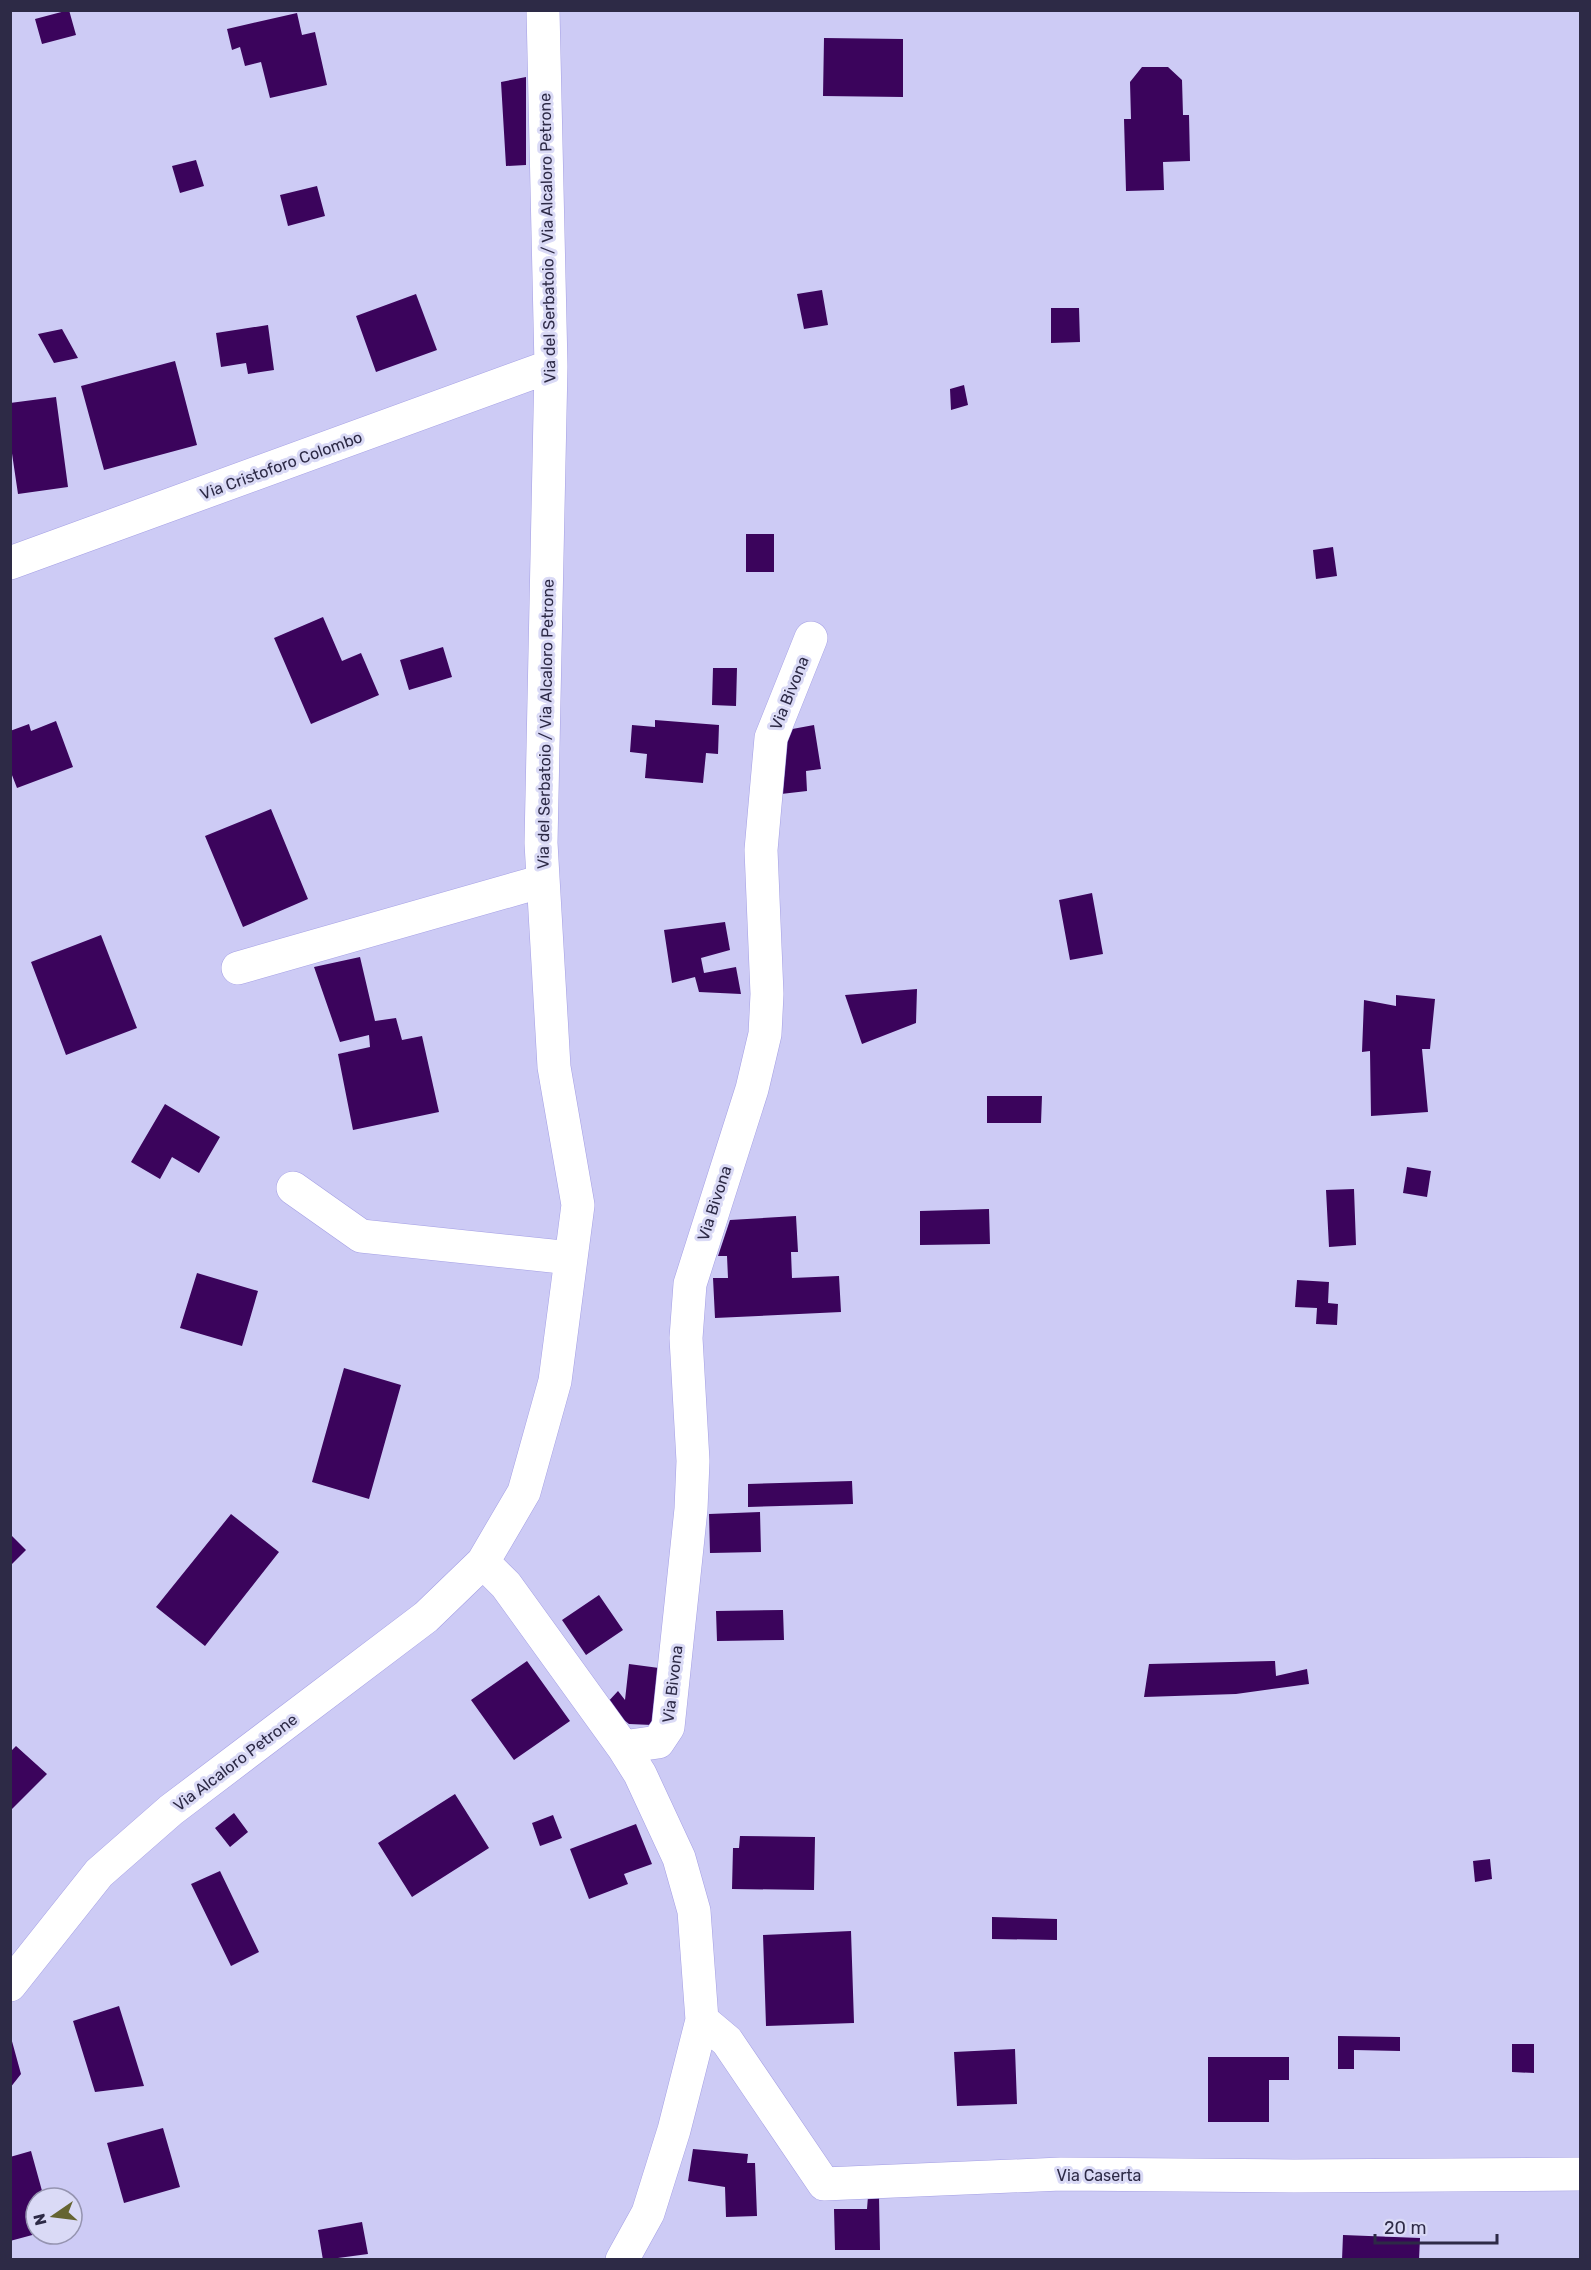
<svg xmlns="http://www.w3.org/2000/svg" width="1591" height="2270" font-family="Rubik,sans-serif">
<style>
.building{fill:#3b045c}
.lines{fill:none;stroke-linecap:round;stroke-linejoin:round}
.minor-casing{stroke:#a49fe4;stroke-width:34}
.minor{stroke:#fff;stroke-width:33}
.labels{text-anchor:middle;stroke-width:6;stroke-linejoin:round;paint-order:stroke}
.street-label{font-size:16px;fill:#2d2a46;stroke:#dadaf6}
</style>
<rect width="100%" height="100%" fill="#cdcbf5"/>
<path class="building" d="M69,10L76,35L42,44L35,19Z
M297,13L302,35L315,32L327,85L270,98L261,62L245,66L240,47L232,50L227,29Z
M824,38L903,39V97L823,96Z
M1142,67H1168L1182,80L1183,115H1189L1190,161L1163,162L1164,190L1126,191L1124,119H1131L1130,82Z
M526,77V165L506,166L501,82Z
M196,160L204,186L180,193L172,166Z
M317,186L325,216L288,226L280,195Z
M822,290L828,325L804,329L797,294Z
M416,294L437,350L376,372L356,316Z
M1051,308H1079L1080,342L1051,343Z
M268,325L274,370L248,374L246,363L221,367L216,333Z
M62,329L78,358L54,363L38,334Z
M175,361L197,445L104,470L81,386Z
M964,385L968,405L951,410L950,389Z
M56,397L68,487L18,494L10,440V403Z
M746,534H774V572H746Z
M1333,547L1337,576L1316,579L1313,550Z
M323,617L342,661L361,653L379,695L311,724L274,638Z
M443,647L452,677L409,690L400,660Z
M713,668H737L736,706L712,705Z
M655,720L719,725L718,754L706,753L703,783L645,778L647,754L630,752L632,725L655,727Z
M56,721L73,767L17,788L10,770V731L29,724L31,731Z
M814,725L821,769L806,771L807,791L781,794L787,730Z
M271,809L308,899L243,927L205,836Z
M1092,893L1103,954L1070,960L1059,900Z
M725,922L730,950L701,958L704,973L736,967L741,994L699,992L695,977L672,983L664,930Z
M101,935L137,1028L66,1055L31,962Z
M360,957L375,1021L396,1018L402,1040L422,1036L439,1112L353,1130L338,1054L370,1047L369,1035L340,1042L314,967Z
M917,989L916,1023L862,1044L845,995Z
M1396,995L1435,999L1430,1049H1422L1428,1112L1371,1116L1370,1051L1362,1052L1364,1000L1396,1006Z
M987,1096H1042L1041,1123H987Z
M165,1104L220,1137L199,1173L172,1157L160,1179L131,1162Z
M1407,1167L1431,1171L1427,1197L1403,1193Z
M1354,1189L1356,1245L1329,1247L1326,1190Z
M989,1209L990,1244L920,1245V1211Z
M796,1216L798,1252H791L792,1278L839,1276L841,1312L715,1318L713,1278H728L727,1256H718L730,1220Z
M197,1273L258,1291L242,1346L180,1328Z
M1297,1280L1329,1282L1328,1303L1338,1304L1337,1325L1316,1324L1317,1308L1295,1307Z
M344,1368L401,1385L369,1499L312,1482Z
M852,1481L853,1504L748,1507V1484Z
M760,1512L761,1552L710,1553L709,1514Z
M231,1514L279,1552L205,1646L156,1607Z
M10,1534L26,1550L10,1566Z
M599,1595L623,1630L586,1655L562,1620Z
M783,1610L784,1640L717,1641L716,1611Z
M527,1661L570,1721L514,1760L471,1700Z
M1275,1661L1276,1676L1307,1669L1309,1684L1236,1694L1144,1697L1149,1664Z
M629,1664L659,1668L652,1725L629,1724L605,1705L618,1691L625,1700Z
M16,1746L47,1774L10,1811V1752Z
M455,1794L489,1848L412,1897L378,1843Z
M234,1813L248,1832L230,1847L215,1828Z
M553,1815L562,1838L540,1846L532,1823Z
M636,1824L652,1864L624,1874L628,1884L589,1899L570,1849Z
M740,1836L815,1837L814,1890L732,1889L733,1848H739Z
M1490,1859L1492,1879L1475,1882L1473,1861Z
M220,1871L259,1952L231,1966L191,1884Z
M992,1917L1057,1919V1940L992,1939Z
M851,1931L854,2023L766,2026L763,1935Z
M119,2006L144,2086L95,2092L73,2021Z
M10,2034L21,2074L10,2088Z
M1338,2036L1400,2037V2051L1354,2050V2069H1338Z
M1512,2044H1534V2073L1512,2072Z
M1015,2049L1017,2104L957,2106L954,2052Z
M1208,2057H1289V2080H1269V2122H1208Z
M163,2128L180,2187L124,2203L107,2143Z
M693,2149L748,2154L747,2163H755L757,2216L726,2217L725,2187L688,2181Z
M31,2151L44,2198H36V2234L10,2241V2157Z
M868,2196H879L880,2250H835L834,2209H867Z
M362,2222L368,2254L323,2260L318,2230Z
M1343,2235L1420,2238L1419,2260H1342Z"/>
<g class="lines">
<g class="minor-casing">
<path id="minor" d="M10,563L551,366
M238,968L543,881
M293,1188L361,1236L571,1258
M483,1562L506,1585L623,1747L640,1774L679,1858L694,1911L702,2020L674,2130L648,2213L622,2260
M623,1747L658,1742L668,1727L691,1509L693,1461L686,1338L690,1284L752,1089L765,1034L767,994L761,850L771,738L811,638
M10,1985L99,1873L171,1810L426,1617L483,1562L524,1492L555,1381L578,1205L554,1067L541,843L551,366L543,10
M702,2020L727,2041L824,2184L1061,2174L1294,2176L1580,2174"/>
</g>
<use href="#minor" class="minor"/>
</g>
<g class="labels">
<g class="street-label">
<text transform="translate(547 238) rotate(-91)" y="6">Via del Serbatoio / Via Alcaloro Petrone</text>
<text transform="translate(281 465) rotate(-20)" y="6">Via Cristoforo Colombo</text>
<text transform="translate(789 693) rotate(-68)" y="6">Via Bivona</text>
<text transform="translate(545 724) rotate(-89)" y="6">Via del Serbatoio / Via Alcaloro Petrone</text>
<text transform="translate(714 1203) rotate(-72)" y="6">Via Bivona</text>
<text transform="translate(672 1684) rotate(-83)" y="6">Via Bivona</text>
<text transform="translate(235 1762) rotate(-37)" y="6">Via Alcaloro Petrone</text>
<text x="1099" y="2181">Via Caserta</text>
</g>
</g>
<rect width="1591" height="2270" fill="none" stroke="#2d2a46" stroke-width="24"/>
<g transform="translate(54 2216) rotate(256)"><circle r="28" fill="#dadaf6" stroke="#9594b0" stroke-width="1.5"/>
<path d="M0-4.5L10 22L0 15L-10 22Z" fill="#656431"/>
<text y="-9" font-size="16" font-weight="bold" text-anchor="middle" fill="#2d2a46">N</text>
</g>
<path d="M1375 2234v9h122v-9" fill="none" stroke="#2d2a46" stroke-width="3"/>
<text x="1384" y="2234" font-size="18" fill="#2d2a46" stroke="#dadaf6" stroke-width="4.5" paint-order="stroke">20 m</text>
</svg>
